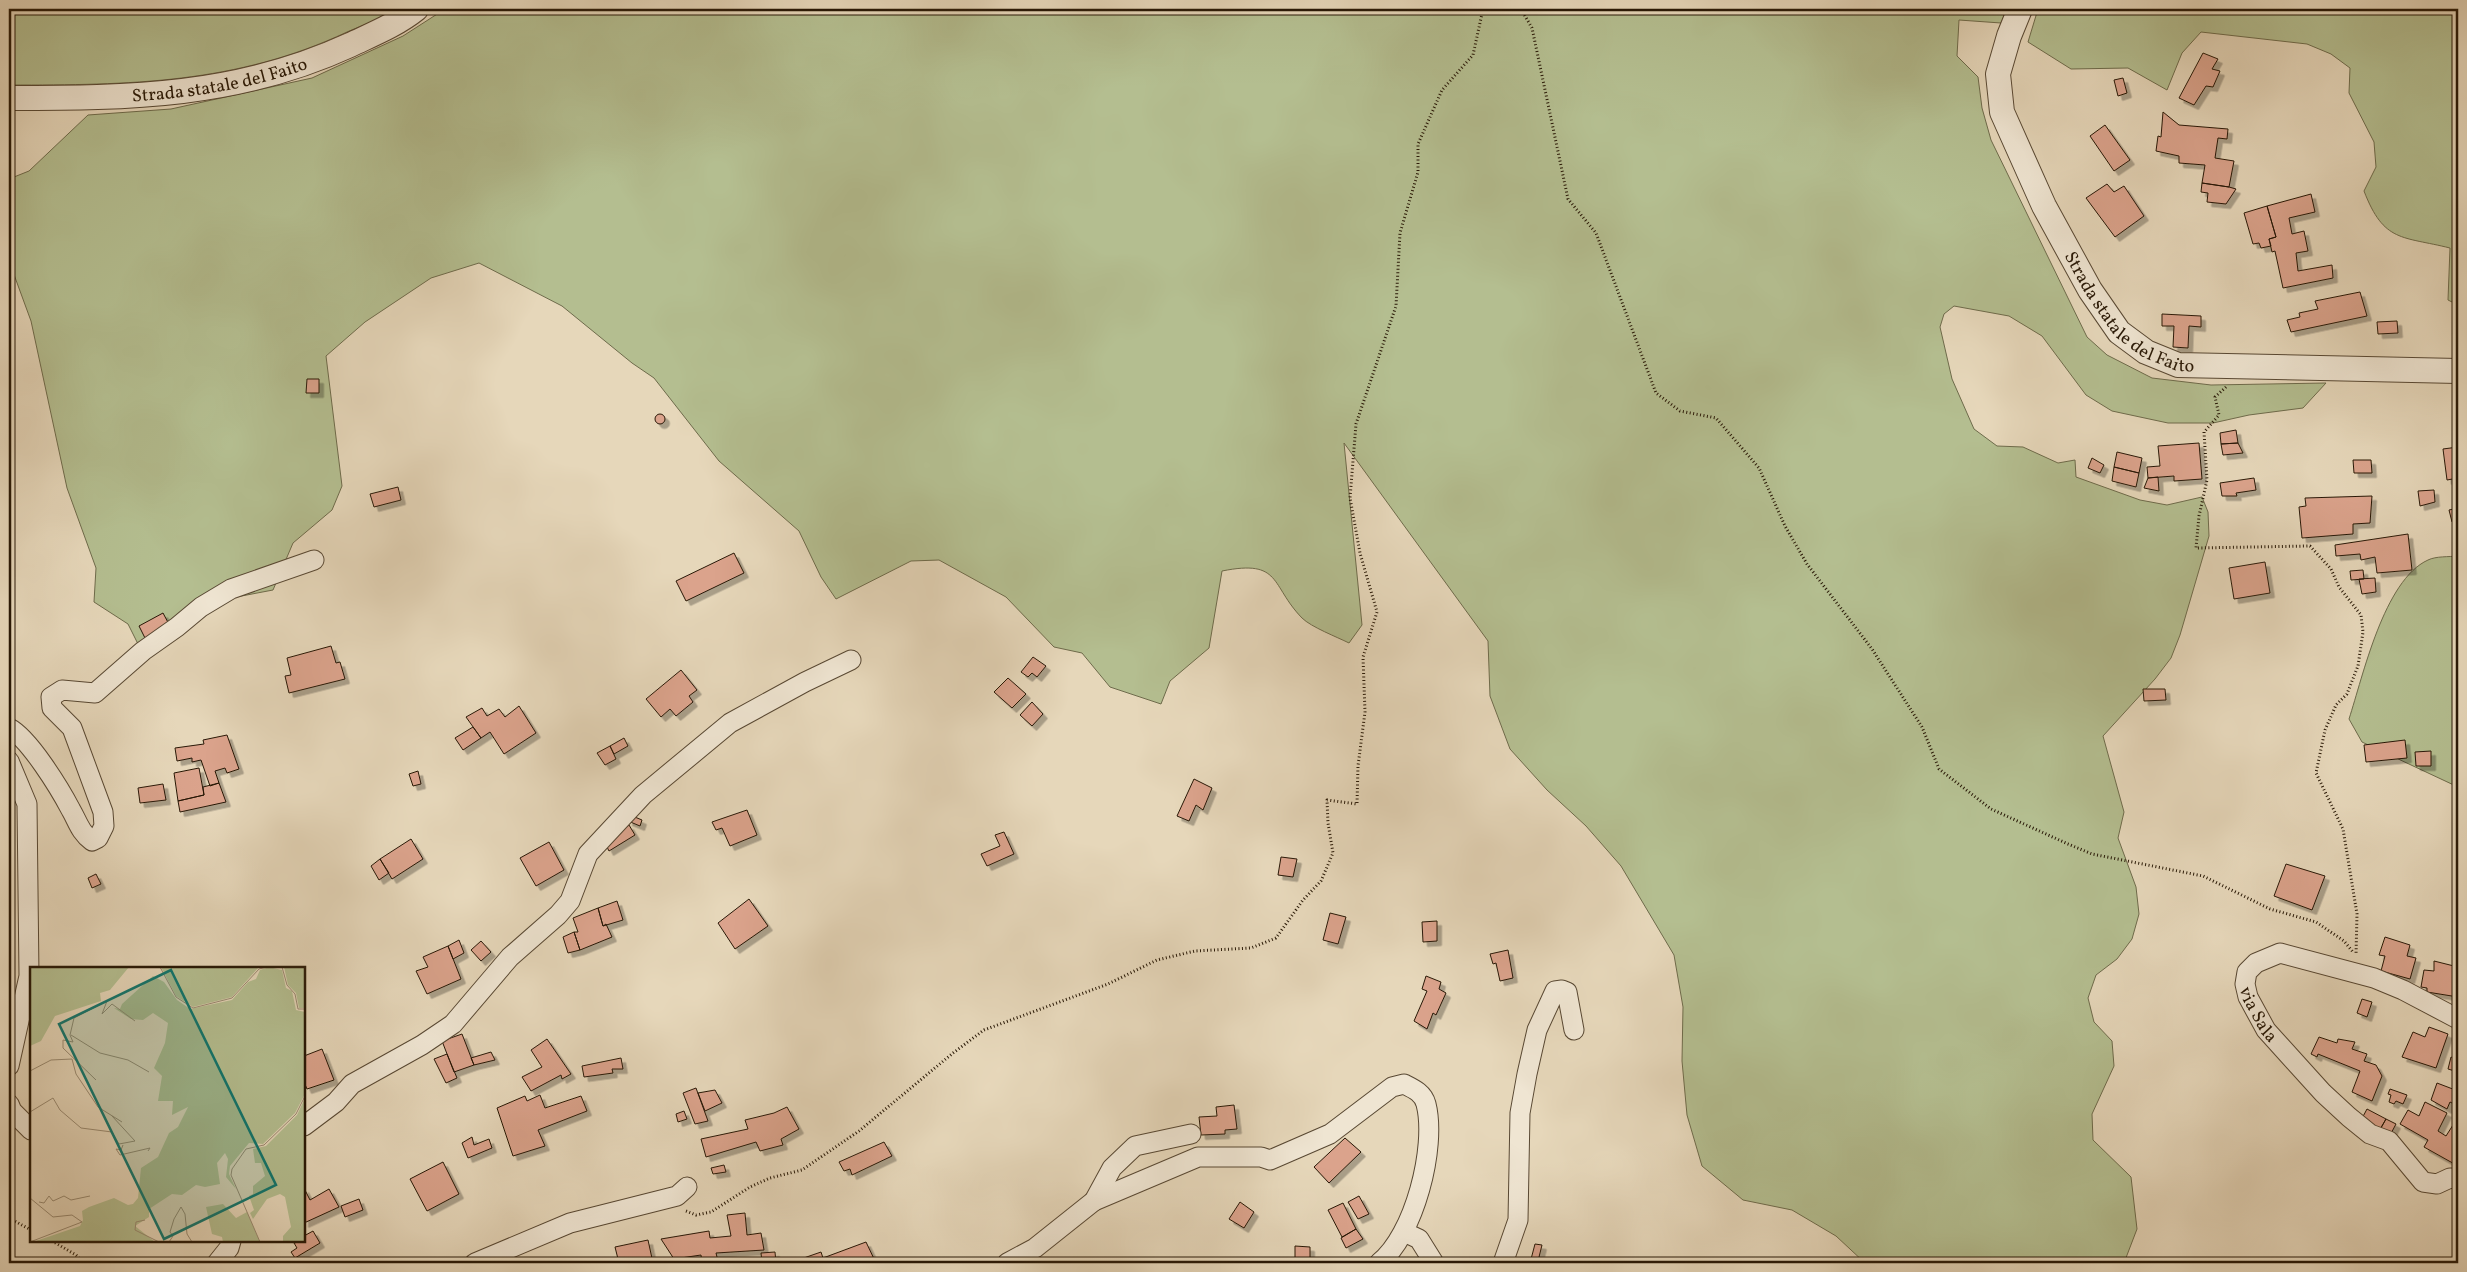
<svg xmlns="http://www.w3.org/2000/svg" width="2467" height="1272" font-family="Vollkorn,serif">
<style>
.green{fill:#b4be90;stroke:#6e6b4b}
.building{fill:#dba38c;stroke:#281806;filter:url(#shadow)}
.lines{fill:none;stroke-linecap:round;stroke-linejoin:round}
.minor-casing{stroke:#584833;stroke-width:21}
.tertiary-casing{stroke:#584833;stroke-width:26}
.path{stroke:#281806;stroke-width:3;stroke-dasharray:1 2.5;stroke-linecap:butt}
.minor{stroke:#efe5d2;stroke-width:19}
.tertiary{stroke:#efe5d2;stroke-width:24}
.labels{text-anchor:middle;stroke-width:4;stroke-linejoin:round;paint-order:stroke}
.street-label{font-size:18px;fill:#281806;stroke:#efe5d2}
.inset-road{fill:none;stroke:#9a8b72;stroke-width:1}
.view{fill:#0f766e;fill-opacity:0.15;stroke:#0f766e;stroke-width:2.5}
.inset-edge{fill:none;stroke:#281806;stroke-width:2.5}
</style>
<defs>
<filter id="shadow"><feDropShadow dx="4.5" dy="4.5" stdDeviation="0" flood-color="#0004"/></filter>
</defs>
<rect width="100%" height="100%" fill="#e6d7ba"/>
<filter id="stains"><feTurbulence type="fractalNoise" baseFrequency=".004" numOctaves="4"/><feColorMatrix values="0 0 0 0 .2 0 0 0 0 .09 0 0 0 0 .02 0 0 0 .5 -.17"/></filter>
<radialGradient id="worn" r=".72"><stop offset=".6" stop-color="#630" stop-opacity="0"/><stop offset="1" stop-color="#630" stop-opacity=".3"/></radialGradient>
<path class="green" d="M9,9H395C382,19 363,25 347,32C236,84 129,85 9,85Z
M445,9H2007L2001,23L1959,20L1957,56L1978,77L1982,108L1991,140L2087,337L2107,355L2152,378L2211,385L2326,383L2303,408L2249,415L2213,423H2168L2112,411L2086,395L2042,336L2009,316L1954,306L1944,314L1940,327L1952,379L1974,429L1997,446L2023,447L2058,463L2075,460L2076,477L2140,500L2167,505L2202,497L2208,512L2209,536L2180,635L2171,658L2155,679L2103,736L2124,812L2118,838L2136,887L2139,914L2132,939L2117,959L2096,975L2088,998L2094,1022L2112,1041L2114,1066L2092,1114L2093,1140L2131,1177L2137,1229L2124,1263H1865L1836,1236L1792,1210L1743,1200L1702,1166L1687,1115L1682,1061L1683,1007L1674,955L1621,866L1586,826L1547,790L1510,749L1490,696L1488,641L1344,443L1362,625L1349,643C1337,637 1311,627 1302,618C1270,585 1282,559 1222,571L1209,648L1170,681L1161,704L1110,687L1082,653L1054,647L1006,597L939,560L911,561L836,599L821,577L799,531L719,461L654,378L632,363L562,306L479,263L431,278L365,322L326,356L342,486L332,510L293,543L273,590L231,598L138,644L128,624L94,602L96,568L67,488L31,321L9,261V179L29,171L88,115L171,109L312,78L403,36Z
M2038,9H2458V305L2448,300L2450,248C2402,236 2384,243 2364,191L2376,167L2374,142L2349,93L2350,68L2331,54L2307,44L2201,32L2182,53L2167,90L2128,68L2071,69L2028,42Z
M2458,556V787L2362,742L2349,719C2363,676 2384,580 2428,560C2436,556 2449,557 2458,556Z"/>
<path class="building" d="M2203,53L2218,59L2212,69L2220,71L2213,87L2206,86L2194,105L2179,98Z
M2123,78L2127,93L2118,96L2114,80Z
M2163,112L2179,125L2228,129L2227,139L2218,138L2215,158L2234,161L2229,187L2202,183L2205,165L2179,163V156L2156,151L2158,136L2161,137Z
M2105,125L2130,160L2114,171L2090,136Z
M2202,183L2229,187L2236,189L2226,204L2207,202L2208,193L2201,192Z
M2107,184L2114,192L2124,186L2144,216L2115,237L2086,198Z
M2311,194L2315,212L2289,218L2292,234L2304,231L2308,251L2296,253L2298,271L2332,265L2333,278L2283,288L2275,251L2272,252L2269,239L2276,237L2267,206Z
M2267,206L2276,237L2269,239L2271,246L2261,248L2259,243L2253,244L2244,213Z
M2360,292L2367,316L2291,332L2287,320L2300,317L2299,313L2318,309L2315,301Z
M2162,314L2201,316V327L2189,326L2188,348L2173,347L2174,326H2162Z
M2397,321L2398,333L2378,334L2377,322Z
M307,379H319V393H306Z
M655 419a5 5 0 1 1 10 0a5 5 0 1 1-10 0Z
M2236,430L2238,443L2221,444L2220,433Z
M2199,443L2202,479L2174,481V476L2148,478L2147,467L2160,466L2158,446Z
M2238,443L2243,453L2223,455L2221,444Z
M2458,447V478L2447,480L2443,449Z
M2117,452L2142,458L2139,473L2114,467Z
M2092,458L2104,465L2100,473L2088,468Z
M2353,460H2371L2372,473H2354Z
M2114,467L2139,473L2136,487L2112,481Z
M2158,477L2159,491L2144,488L2148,478Z
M2254,478L2256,490L2236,493L2237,496H2222L2220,483Z
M398,487L401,500L374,507L370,494Z
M2434,490L2435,502L2420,506L2418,491Z
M2372,496L2370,523L2353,524V534L2302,538L2299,507L2306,506L2305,498Z
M2458,508V521L2452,522L2449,510Z
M2408,534L2412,570L2377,573L2375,557L2361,560L2360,554L2336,556L2335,545Z
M734,553L744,573L686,601L676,581Z
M2265,562L2270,593L2234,599L2229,568Z
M2363,570L2364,579L2351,580L2350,571Z
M2375,578L2376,592L2362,594L2359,579Z
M163,613L171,628L146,640L139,626Z
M331,646L336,663L340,662L345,679L289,693L285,676L291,675L287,658Z
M1033,657L1046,666L1037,677L1032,673L1028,677L1021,672Z
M681,670L697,690L689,696L693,702L676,716L670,709L661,717L646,699Z
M1008,678L1026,694L1012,708L994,692Z
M2143,689H2165L2166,700L2144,701Z
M1032,702L1043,714L1032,726L1020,715Z
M519,706L536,733L504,754L490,732L481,738L466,717L482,708L487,716L499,709L505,717Z
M473,727L481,738L463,750L455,738Z
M227,735L239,769L227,773L225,768L215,771L219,783L210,786L201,760L192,762V758L177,761L175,748L204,744L203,740Z
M624,738L628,746L614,754L610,746Z
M2405,740L2407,758L2366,762L2364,745Z
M610,746L616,759L605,765L597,753Z
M2431,751V766H2416L2415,752Z
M199,768L204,795L178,801L174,773Z
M418,771L421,784L413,786L409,774Z
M1194,779L1212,788L1203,810L1196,805L1189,821L1177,816Z
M219,783L226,802L180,812L178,801L204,795L203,787Z
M163,784L166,800L140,803L138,788Z
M747,810L757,835L730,846L722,828L716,830L712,822Z
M630,815L642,820L640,826L628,821Z
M629,825L635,835L609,851L606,845L617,833Z
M1004,832L1014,854L987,866L981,854L1000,846L995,835Z
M411,839L423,859L392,879L380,859Z
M549,842L564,870L536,886L520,858Z
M1281,857L1297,859L1293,877L1278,875Z
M380,859L389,873L379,880L371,866Z
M2286,864L2325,876L2312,910L2274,896Z
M96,874L101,884L92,888L88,878Z
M749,899L768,926L735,949L718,923Z
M617,901L623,920L603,926L598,908Z
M598,908L603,926L606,924L612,937L580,950L574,932H578L573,918Z
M1330,913L1346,917L1338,944L1323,940Z
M1437,921V941L1423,942L1422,922Z
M574,932L580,950L568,953L563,937Z
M2385,937L2410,945L2407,956L2416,958L2410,979L2381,971L2385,956L2379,955Z
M459,940L464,953L453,959L448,946Z
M481,941L491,952L481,961L471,950Z
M448,946L461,979L427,994L416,971L428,967L423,957Z
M1508,950L1513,978L1500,981L1496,963L1493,964L1490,954Z
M2434,961L2454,966L2453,974L2458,975V997L2427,992V988L2421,987L2424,970L2434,971Z
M1426,976L1441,982L1439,989L1446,993L1436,1015L1433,1013L1427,1029L1414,1021L1427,991L1422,989Z
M2362,999L2372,1002L2367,1017L2357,1013Z
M2429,1027L2448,1034L2436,1068L2402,1057L2413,1032L2425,1037Z
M462,1034L474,1065L454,1072L442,1041Z
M2319,1037L2337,1043L2338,1039L2355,1042L2352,1049L2367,1054L2364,1061L2376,1065L2382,1076L2372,1101L2352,1092L2360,1071L2318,1054L2317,1057L2311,1054Z
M547,1039L571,1074L562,1079L561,1075L531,1091L522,1077L542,1067L531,1050Z
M322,1049L334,1080L307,1089L304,1082V1056Z
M2458,1050V1072L2448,1069L2451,1057L2456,1059Z
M491,1052L495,1060L474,1065L471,1058Z
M447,1054L457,1078L446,1083L434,1059Z
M621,1058L623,1069H612L613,1073L584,1077L582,1066Z
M2437,1083L2458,1091V1106L2450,1102L2447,1109L2431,1100Z
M696,1088L708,1121L695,1124L683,1093Z
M2390,1089L2407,1095L2403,1104L2396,1101L2394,1104L2389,1102L2391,1095L2388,1094Z
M715,1090L722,1103L705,1111L698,1093Z
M540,1095L545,1108L581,1096L587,1111L538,1130L545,1146L513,1156L497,1108L525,1096L527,1101Z
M2425,1102L2447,1113L2438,1131L2446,1136L2453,1125L2458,1128V1166L2424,1147L2428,1140L2400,1124L2408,1110L2419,1116Z
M1234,1105L1237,1129L1225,1130V1134L1201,1135L1199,1117L1217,1116L1216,1107Z
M787,1107L799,1129L781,1139L783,1145L760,1151L756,1142L706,1157L701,1139L748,1129L745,1120L774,1113Z
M2367,1109L2386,1119L2378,1133L2359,1124Z
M684,1111L687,1119L678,1122L676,1114Z
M2386,1119L2396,1124L2388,1139L2378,1133Z
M472,1137L474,1145L489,1139L492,1148L468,1158L462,1143Z
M1345,1138L1361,1152L1329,1183L1314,1167Z
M884,1142L892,1156L852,1175L850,1169L844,1171L839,1162Z
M443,1162L459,1194L427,1211L410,1179Z
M724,1165L726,1172L713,1174L711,1168Z
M304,1188L310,1200L329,1189L339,1207L304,1223Z
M1359,1196L1369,1214L1358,1219L1348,1202Z
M359,1199L363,1210L345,1217L341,1206Z
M1240,1202L1254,1212L1244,1228L1229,1219Z
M1343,1203L1356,1229L1342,1237L1328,1210Z
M745,1213L747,1235L761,1233L764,1250L716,1253L718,1261L702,1263L701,1255L674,1259L661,1239L709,1231L710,1238L731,1236L727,1215Z
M1356,1229L1363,1239L1346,1248L1341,1238Z
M313,1231L320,1243L295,1258L291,1252L297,1248L294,1243L304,1241V1236Z
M648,1240L653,1263H619L615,1247Z
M866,1242L876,1263H799L798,1260L821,1252L823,1258Z
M1535,1244L1542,1245L1539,1257L1548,1260L1547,1263H1530Z
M1295,1246L1310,1247V1259H1295Z
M775,1252L776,1263H762L761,1253Z"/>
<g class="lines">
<g class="minor-casing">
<g id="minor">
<path d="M9,728C29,738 60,789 71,810C78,822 80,832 92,841L98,838L104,826L103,812L72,728L52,708L51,697L62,690L95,693L143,651L177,627L201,607L231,589L314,560"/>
<path d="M9,761L27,804L29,976L9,1066"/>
<path id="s1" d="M2458,1019L2403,990L2374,978L2280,953L2256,963L2247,972L2245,984L2248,997L2266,1030L2323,1093L2349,1117L2370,1134L2389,1141L2423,1182L2437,1184L2450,1178L2458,1179"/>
<path d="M9,1104L12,1111L31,1130"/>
<path d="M304,1126L336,1102L352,1084L422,1045L453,1024L510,957L558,915L570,901L588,854L643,795L730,723L805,682L851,660"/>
<path d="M1094,1201L1198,1157H1261L1270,1160L1330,1134L1392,1087L1404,1084C1414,1089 1423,1093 1426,1104C1437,1147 1414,1236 1379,1263"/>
<path d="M1404,1232L1419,1239L1434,1263"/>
<path d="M217,1263L229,1248L231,1241"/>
<path d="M475,1263L570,1223L677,1196L687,1187"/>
<path d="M1007,1263L1035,1248L1094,1201L1112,1168L1135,1146L1191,1134"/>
<path d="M1503,1263L1518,1220L1520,1113L1527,1074L1537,1030L1555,991L1562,990L1567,992L1574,1030"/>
</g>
</g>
<g class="tertiary-casing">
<g id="tertiary">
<path id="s2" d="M2020,9L2009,36L1998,74L2002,112L2044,206L2090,290L2119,332L2146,352L2178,365L2458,371"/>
<path id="s3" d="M9,98C130,98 237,97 350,45C373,34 396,25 416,9"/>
</g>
</g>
<path class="path" d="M1521,9L1532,28L1568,199L1596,233L1656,393L1680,411L1716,418L1759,468L1785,526L1807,564L1872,649L1922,727L1939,769L1991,809L2068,844L2092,854L2203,876L2270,909L2316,922L2344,941L2353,952
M2226,387L2215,397L2219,415L2204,432L2207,480L2199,516L2196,548L2310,546L2331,569L2339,587L2361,615L2363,632L2358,666L2347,694L2336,705L2325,730L2316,773L2343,829L2357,914L2356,955
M686,1211L696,1215L711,1212L750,1187L770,1178L802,1170L859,1131L953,1053L984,1030L1108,984L1157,960L1195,951L1251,948L1276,938L1303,900L1321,881L1333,853L1328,823L1327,800L1357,804L1358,766L1365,712L1363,657L1377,612L1360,553L1350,498L1356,424L1396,306L1400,233L1418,172V144L1442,90L1473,55L1483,9
M9,1218L31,1230
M52,1241L76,1255L84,1263"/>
<use href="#minor" class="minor"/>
<use href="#tertiary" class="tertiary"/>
</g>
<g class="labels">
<g class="street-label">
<text dy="6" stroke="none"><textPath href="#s3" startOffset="212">Strada statale del Faito</textPath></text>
<text dy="6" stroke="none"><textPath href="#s2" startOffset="352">Strada statale del Faito</textPath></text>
<text dy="6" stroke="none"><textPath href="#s1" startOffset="275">via Sala</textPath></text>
</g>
</g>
<g transform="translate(30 967)">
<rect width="275" height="275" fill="#e6d7ba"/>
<path d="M0,0H99L80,23L70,26L71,34L25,49L11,74L0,79ZM131,0H229L202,30L163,40L146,29ZM239,0L252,3L256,21L262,24L266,43L275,45V127L265,146L233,177L219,176L200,199L199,207L206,222L196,210L198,192L195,186L187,196L190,217L175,220L166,218L152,228L142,227L119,242V250L105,259L125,275H3L50,259L53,253L52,244L59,240L84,231L98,238L103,237L108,231L111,201L128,190L139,166L148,160L158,140L142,148L143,134H128L132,109L124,101L135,76L138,56L123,46L113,53L101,52L84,41L90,42L92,37L123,9L134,15L147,33L160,42L202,33L218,15L226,12L230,3ZM254,0H275V41H269L266,26L258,18ZM275,131V275H253V269L261,260L255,230L250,227L237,232L223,252L220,246L224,243L219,229L223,227V219L235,209L231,196H225L223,182L236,179L267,148ZM193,237L206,251L217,245L230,275H193L192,270L182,267L176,240Z" fill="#b4be90"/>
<path class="inset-road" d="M130,0L146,30L163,41L202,31L229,2L237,0M252,0L257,18L265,27L268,42H275M41,68L70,86L98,93L119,105M0,104L21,93L42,92L46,107L68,140L92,155M66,113L33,81V73L43,75L40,68L44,51L77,34L72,47L82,37L105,54M0,145L23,131L30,143L51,161L82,165L89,177L105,174L82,149M93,178L91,183L86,182L90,188L120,181L118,184M0,231L23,250L42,248L52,255L0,275M9,235L14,236L19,229L23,234L34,229L41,233L60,229M115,253L106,255L105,263L129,275M139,275L143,269L140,265L144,252L151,240L155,247L157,267L162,275M230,275L201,208L202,202L216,182L234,178L266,147L275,129"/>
<path class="view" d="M141,3L246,218L134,272L29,57Z"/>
<rect width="275" height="275" class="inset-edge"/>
</g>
<rect width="2467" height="1272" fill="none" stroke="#e6d7ba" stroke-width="30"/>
<rect x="10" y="10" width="2447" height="1252" fill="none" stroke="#281806" stroke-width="2.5"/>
<rect x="15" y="15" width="2437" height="1242" fill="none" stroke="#281806"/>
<rect width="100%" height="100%" filter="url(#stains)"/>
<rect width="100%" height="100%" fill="url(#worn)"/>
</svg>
